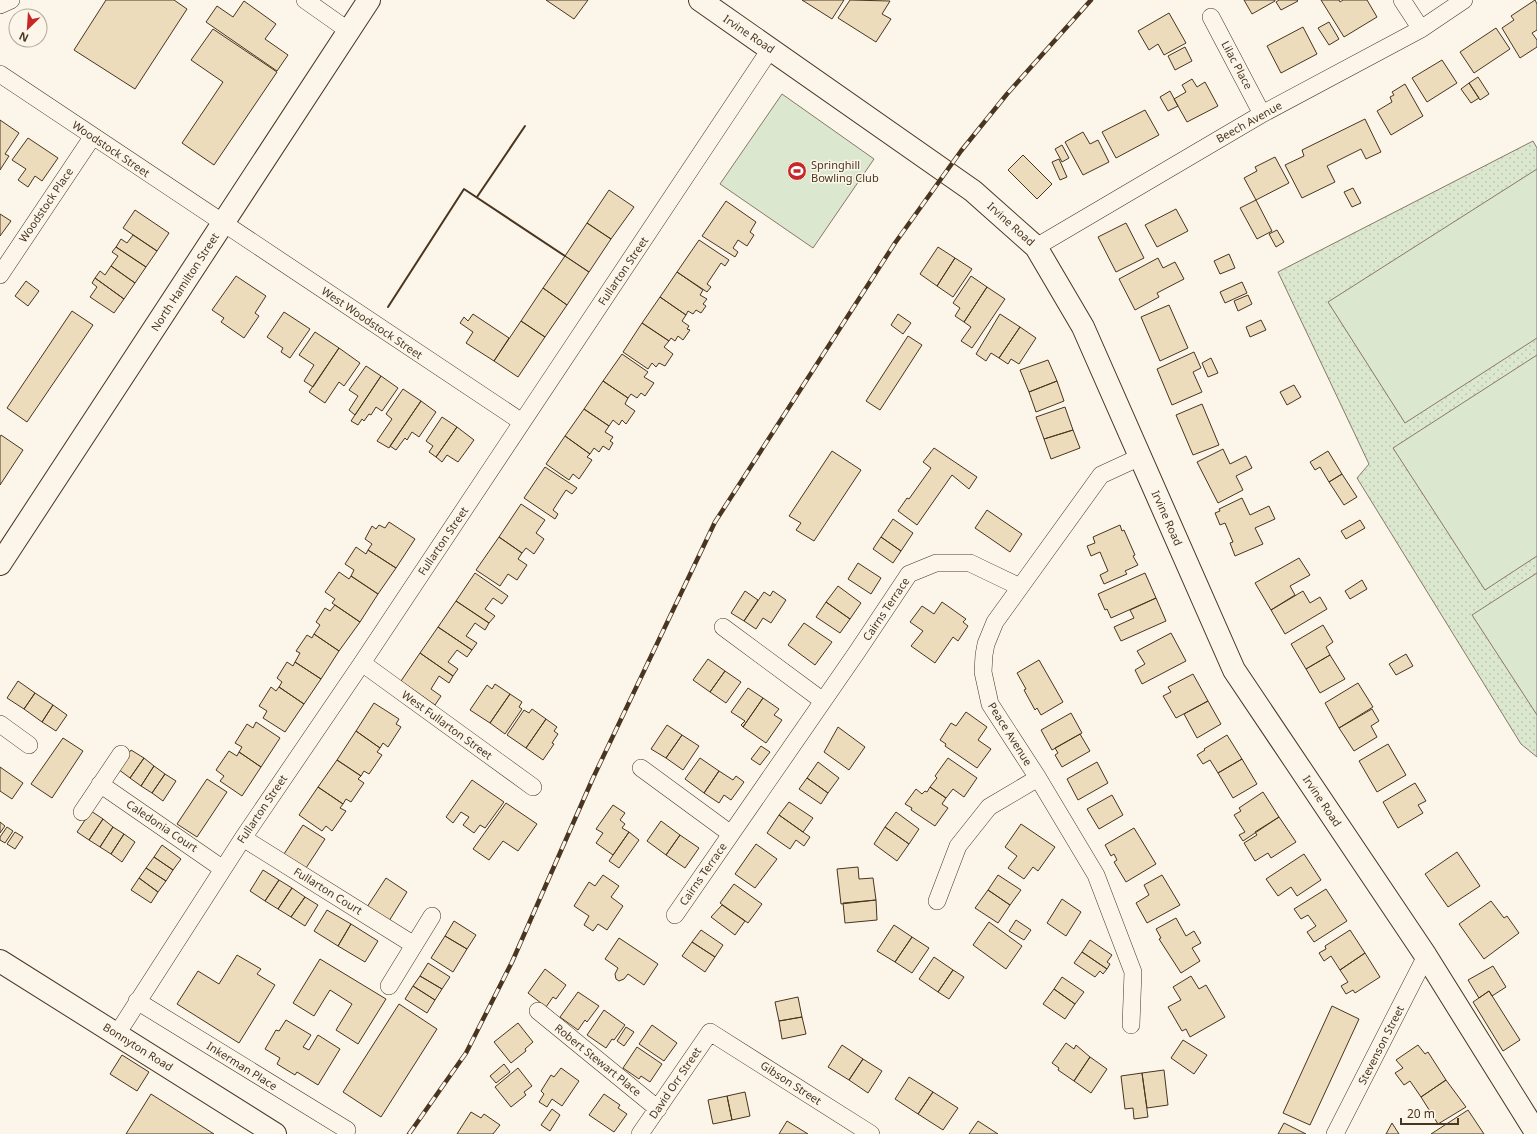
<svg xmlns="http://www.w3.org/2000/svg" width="1537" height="1134" font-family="'Noto Sans',sans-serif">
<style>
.park{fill:url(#park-dots);stroke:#887966}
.pitch{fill:#dce7d0;stroke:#887966}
.building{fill:#ecdcbc;stroke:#4a3520}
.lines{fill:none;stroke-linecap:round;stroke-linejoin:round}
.street-casing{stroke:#4a3520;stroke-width:18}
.secondary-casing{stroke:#4a3520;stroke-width:24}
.street{stroke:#fbf6e9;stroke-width:17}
.secondary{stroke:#fbf6e9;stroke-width:22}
.rail-casing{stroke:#4a3520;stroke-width:4.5}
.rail{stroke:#fbf6e9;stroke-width:3;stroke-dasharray:9;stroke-linecap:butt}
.wall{stroke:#4a3520;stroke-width:2}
.labels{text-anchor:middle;stroke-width:3;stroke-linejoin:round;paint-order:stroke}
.street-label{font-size:11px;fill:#4a3520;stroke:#fbf6e9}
.poi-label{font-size:11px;fill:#4a3520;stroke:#fbf6e9;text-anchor:start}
</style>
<defs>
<pattern id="park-dots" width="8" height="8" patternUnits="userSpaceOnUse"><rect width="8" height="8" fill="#dce7d0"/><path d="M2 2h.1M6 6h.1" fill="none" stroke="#bec7b2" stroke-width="1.8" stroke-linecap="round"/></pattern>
</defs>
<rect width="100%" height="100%" fill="#fbf6e9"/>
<path class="park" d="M1533,141L1537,148V757L1521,744L1357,478L1369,464L1278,272Z"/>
<path class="pitch" d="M782,94L874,159L813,248L720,184Z
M1537,169V338L1405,423L1328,302Z
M1537,355V556L1485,590L1393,448Z
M1537,573V715L1472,615Z"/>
<path class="building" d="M106,0H174L187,9L135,89L74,50Z
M546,0H588L574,19Z
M802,0H844L832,19Z
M850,0L890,1L882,14L891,19L876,42L838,18Z
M1244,0H1275V1L1252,14Z
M1279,0H1297L1298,1L1281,10L1276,2Z
M1321,0H1339L1340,2L1343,0H1367L1377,17L1344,37Z
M1535,0L1537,4V30L1532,33L1537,40V47L1520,58L1502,28L1514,20L1511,16Z
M244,1L276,24L265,39L288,55L277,71L206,22L217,6L233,17Z
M1169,13L1186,43L1164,55L1158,44L1149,50L1138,31Z
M1329,22L1339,39L1329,45L1318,28Z
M1303,27L1317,54L1281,73L1267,46Z
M1496,28L1510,49L1474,73L1460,52Z
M213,29L277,72L214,165L182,143L223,82L191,60Z
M1185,47L1192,61L1175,70L1168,56Z
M1442,60L1457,83L1427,102L1412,78Z
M1478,77L1489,94L1480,100L1469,83Z
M1192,79L1197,87L1205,82L1218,106L1187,122L1174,99L1186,92L1182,85Z
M1469,83L1479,98L1471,103L1461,89Z
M1405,84L1423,116L1391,135L1377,111L1392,102L1390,97L1394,95L1392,92Z
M1170,91L1178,106L1168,111L1160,97Z
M1145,110L1159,135L1116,158L1102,132Z
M1365,119L1381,152L1366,159L1361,149L1327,166L1335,182L1302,198L1285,165L1304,156L1302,150Z
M0,120L19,133L5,154L9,156L0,170Z
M1083,132L1090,144L1098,140L1109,162L1083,175L1065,142Z
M28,138L58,158L42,181L35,176L28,187L18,180L26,169L12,160Z
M1062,145L1069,158L1062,162L1055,149Z
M1023,155L1052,184L1037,199L1008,170Z
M1275,157L1289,183L1256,200L1244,178L1257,171L1255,167Z
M1059,159L1067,177L1060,180L1052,162Z
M1353,188L1361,203L1352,207L1344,192Z
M609,190L634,207L611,239L587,223Z
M1256,200L1272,231L1257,239L1240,208Z
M726,201L756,222L750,232L754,235L747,246L738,240L733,248L738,252L735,257L702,236Z
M1176,209L1188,231L1157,247L1145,225Z
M135,210L169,233L157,251L123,228Z
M0,214L11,221L0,236Z
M587,223L611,239L589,272L565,256Z
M1126,223L1144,258L1116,272L1098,237Z
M1277,230L1284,242L1276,247L1269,234Z
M133,235L157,251L146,267L116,247L121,239L127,243Z
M699,240L729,260L725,266L721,263L707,284L711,287L707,292L677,272Z
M116,247L146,267L135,283L111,266L118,256L112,252Z
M938,247L955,258L937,286L920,274Z
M1229,254L1235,268L1220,274L1214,261Z
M565,256L589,272L567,305L543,288Z
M955,258L972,269L953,297L937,286Z
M1158,258L1163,268L1175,262L1184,279L1157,293L1159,297L1135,310L1119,279Z
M111,266L135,283L124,299L95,278L100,271L105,275Z
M677,272L703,290L700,295L707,299L703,304L706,306L701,313L696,310L693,314L688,311L686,315L660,297Z
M236,276L266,296L255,313L259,316L244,338L221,322L224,318L212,310Z
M971,276L987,287L964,322L955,316L960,308L953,303Z
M95,278L124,299L114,313L90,297L97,287L92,283Z
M26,281L39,291L28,306L15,296Z
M1242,282L1247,293L1225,303L1220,292Z
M987,287L1005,299L972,348L961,341L971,327L964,322Z
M543,288L567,305L545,337L521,321Z
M1248,295L1252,304L1238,311L1234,301Z
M660,297L686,315L682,321L689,326L687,329L690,330L683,340L678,336L675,341L671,338L669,341L642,323Z
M1169,305L1188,348L1160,361L1141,317Z
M72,311L93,325L27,422L7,408Z
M284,312L310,329L290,358L281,352L283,348L267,337Z
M473,314L509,338L494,361L466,343L473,332L460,323L464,317L468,321Z
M898,314L911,323L903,334L891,325Z
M1000,314L1020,327L999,358L991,353L986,361L976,354Z
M1261,320L1266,330L1250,337L1246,327Z
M521,321L545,337L518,377L494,361Z
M642,323L669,341L664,347L673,354L665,366L659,363L656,367L652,363L648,369L623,352Z
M1020,327L1036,338L1019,364L1011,359L1008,364L999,358Z
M315,332L339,348L313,387L304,381L314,365L299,355Z
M908,336L922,345L880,410L866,401Z
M339,348L360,363L344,386L339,382L325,403L309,392Z
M1194,352L1201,368L1193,372L1202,392L1172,405L1157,369Z
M622,354L648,372L644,377L654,383L645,396L641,393L637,398L631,394L628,398L603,381Z
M1211,358L1218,373L1208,377L1202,363Z
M1048,360L1057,381L1029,392L1020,370Z
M366,366L381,376L355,415L349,410L358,396L349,390Z
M381,376L398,388L382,411L376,407L371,415L369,414L364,421L362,419L358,425L351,421Z
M603,381L628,398L625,404L635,411L626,424L622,420L619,425L613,420L609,426L584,409Z
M1057,381L1064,401L1036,412L1029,392Z
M1294,385L1301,397L1287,405L1280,392Z
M403,389L421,401L389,448L377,441L392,419L386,414Z
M421,401L436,412L419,437L412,432L407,440L405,438L396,450L390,446Z
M1202,404L1219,445L1193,455L1176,415Z
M1065,407L1073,430L1044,439L1036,417Z
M584,409L609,426L605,432L613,437L610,441L613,443L609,450L603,446L599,452L594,448L590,454L565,436Z
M442,417L457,427L436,457L429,452L433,446L426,441Z
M457,427L474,440L458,462L447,455L442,462L436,457Z
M1073,430L1080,448L1051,459L1044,439Z
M1,435L23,450L0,485V437Z
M565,436L590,454L587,457L592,460L579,479L573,474L569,480L546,464Z
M934,448L977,477L969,489L952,475L917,525L898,511L907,498L909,499L931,468L923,462Z
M1223,449L1230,464L1246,456L1252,468L1236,476L1243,490L1218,503L1197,462Z
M832,451L861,470L814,541L796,530L801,523L789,516Z
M1328,451L1342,474L1329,482L1320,467L1315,470L1310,462Z
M545,467L577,488L572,494L566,490L553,510L558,514L555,519L524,498Z
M1342,474L1357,497L1344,505L1329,482Z
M1242,498L1250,515L1269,506L1275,519L1255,528L1263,544L1235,556L1230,543L1233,542L1225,523L1220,525L1215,513L1220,511L1219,509Z
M521,504L545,520L536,533L544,539L534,554L526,548L522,553L499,537Z
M987,510L1022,534L1010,552L975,528Z
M893,519L913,533L901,551L881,537Z
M1360,520L1365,528L1346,539L1341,531Z
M389,522L415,539L396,568L368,550L372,544L365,539L372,526L376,529L379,525L385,528Z
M1120,525L1122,531L1124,530L1135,555L1133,556L1138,565L1125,571L1127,574L1104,584L1100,575L1108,571L1100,552L1091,556L1087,546L1095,543L1093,537Z
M499,537L522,553L518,559L527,565L517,580L508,574L500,586L476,570Z
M881,537L901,551L893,563L873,549Z
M356,547L366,554L368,550L396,568L378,594L351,576L354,570L345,564Z
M1299,558L1310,575L1290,586L1295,595L1271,610L1255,583Z
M858,563L881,578L871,594L848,579Z
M339,572L349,579L351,576L378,594L360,622L332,603L335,599L325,592Z
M475,573L508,596L502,604L493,598L485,609L495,616L489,623L456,601Z
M1145,573L1156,598L1111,618L1107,609L1105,610L1098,594Z
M1362,580L1367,589L1350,599L1345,591Z
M838,586L861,603L850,619L826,602Z
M745,591L758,600L744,621L731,613Z
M773,591L786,600L771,623L763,618L756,629L744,621L764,592L770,596Z
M1303,591L1310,603L1320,597L1327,609L1285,634L1271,610Z
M1156,598L1166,621L1121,641L1114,627L1134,618L1130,610Z
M456,601L489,623L485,630L475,623L466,636L477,643L472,650L438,627Z
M826,602L850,619L840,633L816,617Z
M942,602L966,619L963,622L968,626L958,641L953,637L935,663L911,646L923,631L910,622L922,606L934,614Z
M335,605L360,622L339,651L314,634L320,625L316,622L325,608L330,611Z
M804,623L832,642L815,665L788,645Z
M1323,625L1333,642L1326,647L1330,655L1306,669L1291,644Z
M438,627L472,650L467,657L457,650L448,662L458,669L453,676L420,653Z
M1171,633L1186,661L1142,684L1135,670L1145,664L1137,651Z
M314,634L339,651L321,679L295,662L300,653L296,651L307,635L312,638Z
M420,653L453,676L449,683L439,676L431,689L441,696L435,705L401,681Z
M1406,654L1413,666L1396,675L1389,664Z
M1330,655L1345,679L1320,693L1306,669Z
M708,659L725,671L710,692L693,680Z
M1039,660L1063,702L1041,715L1037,708L1035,710L1024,690L1026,689L1017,673Z
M287,662L293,666L295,662L321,679L304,704L279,687L282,682L277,678Z
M725,671L741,682L726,703L710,692Z
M1193,674L1208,701L1176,718L1163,696L1171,692L1168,687Z
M18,681L35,693L24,709L7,698Z
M1358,683L1373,707L1339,728L1325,703Z
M495,684L510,694L490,723L470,710L487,685L492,689Z
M271,687L276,691L279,687L304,704L285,732L263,718L267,711L259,706Z
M748,688L763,698L743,727L741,725L745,721L731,712Z
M35,693L53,705L42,722L24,709Z
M510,694L522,702L519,707L522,709L505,734L490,723Z
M763,698L779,709L774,715L782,720L766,743L743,727Z
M1208,701L1221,724L1197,738L1184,714Z
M374,703L399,719L396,724L401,727L388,747L383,743L380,748L356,731Z
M53,705L67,715L56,731L42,722Z
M532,709L546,719L526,748L507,735L524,710L529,713Z
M1372,709L1379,721L1371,726L1377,737L1354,751L1339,728Z
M966,712L987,727L978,740L991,749L977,768L945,746L946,744L940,740L951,723L956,726Z
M1071,713L1082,733L1052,750L1041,730Z
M546,719L557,727L554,731L558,734L552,743L554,744L543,760L526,748Z
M256,722L280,738L261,767L239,752L242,747L235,743L247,724L253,728Z
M667,725L682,735L666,758L651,749Z
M838,727L865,747L849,770L824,752Z
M356,731L380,748L377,752L382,755L369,774L364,771L361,776L337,760Z
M1080,734L1090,751L1062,767L1055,755L1058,753L1055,748Z
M682,735L699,746L683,770L666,758Z
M1227,735L1242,759L1218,773L1210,760L1203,764L1197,755L1205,750L1204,749Z
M63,738L83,751L52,798L31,784Z
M1388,744L1406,775L1377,792L1359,761Z
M761,746L770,752L760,765L751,759Z
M131,750L144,758L130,778L118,769Z
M229,751L237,756L239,752L261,767L242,796L220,781L224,776L216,770Z
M144,758L154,766L141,786L130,778Z
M700,758L719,771L704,793L685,779Z
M948,758L977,778L964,797L953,789L946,798L930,787L937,778L935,776Z
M1242,759L1257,784L1233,798L1218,773Z
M337,760L361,776L358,779L364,783L351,802L346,799L343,804L318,787Z
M818,762L839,778L828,793L807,778Z
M1097,762L1108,783L1078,800L1067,779Z
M154,766L165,774L152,793L141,786Z
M0,767L23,783L12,799L0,791Z
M719,771L733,780L736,776L744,782L731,800L724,795L719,803L704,793Z
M165,774L176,781L163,801L152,793Z
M807,778L828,793L821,804L799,789Z
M207,779L227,792L197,837L177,824Z
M472,780L504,802L485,828L480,825L474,833L463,825L469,817L461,812L453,823L446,817Z
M1415,783L1426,801L1418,805L1423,813L1398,828L1383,802Z
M318,787L343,804L340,808L346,811L332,831L326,826L322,831L299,815Z
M930,787L946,798L942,804L948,808L935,826L911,810L912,808L905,804L916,789L922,794L925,791L927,792Z
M1263,792L1279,817L1243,841L1239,835L1245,832L1234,815L1241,811L1239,808Z
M1112,795L1123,815L1099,829L1087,809Z
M789,802L813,818L803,832L779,815Z
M506,803L537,824L518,851L503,841L489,860L473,849Z
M613,805L625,813L620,820L625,824L622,828L629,832L613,855L596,843L603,833L596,829Z
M91,811L103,819L89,840L77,832Z
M896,812L919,829L909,844L885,827Z
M779,815L810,837L804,846L796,840L790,849L767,833Z
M1279,817L1296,842L1271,858L1268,853L1255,861L1244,843L1257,835L1255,832Z
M103,819L113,827L100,847L89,840Z
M661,821L680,835L666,855L647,841Z
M0,822L5,826L0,833Z
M1021,824L1055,847L1038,871L1033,867L1024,879L1008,868L1017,856L1005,847Z
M303,825L325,839L306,868L284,854Z
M7,827L13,831L5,843L0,840V837Z
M113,827L124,834L111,854L100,847Z
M885,827L909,844L897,861L874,844Z
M1134,828L1156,864L1126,882L1114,862L1117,860L1114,854L1111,856L1105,845Z
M15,832L23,837L15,849L7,844Z
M629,832L639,840L619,868L609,861Z
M124,834L135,842L122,862L111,854Z
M680,835L699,848L685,868L666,855Z
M756,844L777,859L755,888L735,874Z
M162,845L181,859L173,870L154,857Z
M1457,852L1480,886L1448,907L1425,874Z
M1304,854L1321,880L1297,896L1291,887L1278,896L1266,879Z
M154,857L173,870L166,881L146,868Z
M858,867L859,879L873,878L876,900L841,904L837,869Z
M146,868L166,881L158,892L139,878Z
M263,870L279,880L265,901L250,891Z
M603,875L619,886L611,897L623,906L607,930L598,924L593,931L584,925L589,916L574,906L589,882L595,886Z
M998,875L1021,890L1010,905L988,890Z
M1162,875L1180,905L1147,923L1136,903L1149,895L1144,885Z
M139,878L158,892L151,903L131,890Z
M386,878L407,892L389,921L367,907Z
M279,880L292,888L278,909L265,901Z
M734,884L762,904L748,923L720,903Z
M292,888L305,897L291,917L278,909Z
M1326,889L1347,921L1314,942L1307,932L1316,926L1308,915L1301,919L1294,909Z
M988,890L1010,905L998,923L975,908Z
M305,897L318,905L305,926L291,917Z
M1062,899L1081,912L1066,936L1047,923Z
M876,900L877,920L845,923L843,903Z
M1491,901L1504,918L1507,916L1519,933L1484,959L1459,924Z
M722,905L745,921L735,935L711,917Z
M327,910L351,924L338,946L314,931Z
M1176,918L1186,936L1194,931L1201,943L1192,948L1200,961L1181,973L1159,939L1161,938L1156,929Z
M1016,920L1031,930L1024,940L1009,931Z
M454,921L476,935L467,949L445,936Z
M989,922L1022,946L1006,969L973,945Z
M351,924L378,941L365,962L338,946Z
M894,925L912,937L895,962L877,951Z
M701,930L723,945L715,957L692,942Z
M1350,930L1365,953L1340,970L1331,956L1324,961L1319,953L1326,949L1325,946Z
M445,936L467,949L453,972L431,958Z
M912,937L929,948L912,973L895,962Z
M619,938L658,964L644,985L628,974L624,979L619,981L616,979L615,974L618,968L605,959Z
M1090,940L1112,955L1107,962L1110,964L1107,969L1082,952Z
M692,942L715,957L705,972L682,956Z
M1082,952L1107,969L1103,974L1100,971L1095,977L1074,963Z
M1365,953L1380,977L1355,993L1353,990L1346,994L1341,986L1348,982L1340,970Z
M237,955L261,969L257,974L275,985L239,1043L177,1004L198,971L219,984Z
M934,957L953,970L938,992L919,979Z
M320,959L386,999L358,1044L336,1030L352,1004L330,990L314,1016L293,1003Z
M428,963L450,977L442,989L420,976Z
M1493,966L1506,987L1492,996L1489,991L1479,998L1468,980Z
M545,969L566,985L556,999L553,997L546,1007L528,993Z
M953,970L964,977L949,999L938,992Z
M420,976L442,989L435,1000L413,986Z
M1191,976L1199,989L1206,985L1225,1017L1190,1037L1186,1029L1182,1031L1168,1007L1181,1000L1173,987Z
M1062,977L1084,992L1075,1004L1054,989Z
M413,986L435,1000L427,1013L405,999Z
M1054,989L1075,1004L1065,1019L1043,1004Z
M1489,991L1520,1040L1503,1051L1473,1002Z
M578,992L599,1006L587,1022L585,1020L578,1030L560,1017Z
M798,997L802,1017L779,1021L775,1002Z
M399,1004L437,1029L381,1117L343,1092Z
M1332,1006L1359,1019L1310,1125L1283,1113Z
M604,1010L625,1025L614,1040L612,1039L606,1048L587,1035Z
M802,1017L806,1034L782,1039L779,1021Z
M286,1020L311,1035L303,1047L309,1050L318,1035L340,1049L318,1085L297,1072L295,1075L277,1064L280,1058L265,1049L276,1030L279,1031Z
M518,1023L533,1042L525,1049L526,1051L511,1063L494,1042Z
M652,1025L677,1043L664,1061L639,1044Z
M626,1027L634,1032L624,1046L617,1041Z
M1183,1040L1207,1055L1194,1074L1171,1058Z
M1066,1043L1074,1049L1076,1045L1090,1057L1074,1081L1058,1070L1059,1068L1052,1063Z
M842,1045L863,1059L849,1080L828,1067Z
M1418,1045L1425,1054L1428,1052L1446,1080L1421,1097L1410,1081L1404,1085L1395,1073L1403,1068L1396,1060Z
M637,1047L662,1064L650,1082L641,1076L639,1079L623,1068Z
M122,1055L149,1072L137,1091L110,1074Z
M1090,1057L1107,1069L1091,1093L1074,1081Z
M863,1059L882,1071L868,1093L849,1080Z
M504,1064L510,1072L496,1083L490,1076Z
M518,1068L532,1086L524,1092L526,1095L511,1107L495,1087Z
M561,1068L579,1081L562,1106L552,1099L547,1107L539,1102L544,1094L541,1091L551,1075L554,1077Z
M1164,1070L1168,1105L1147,1108L1142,1073Z
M1142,1073L1148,1117L1134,1119L1133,1108L1125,1109L1121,1076Z
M909,1077L933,1092L918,1114L895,1099Z
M1446,1080L1466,1107L1438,1124L1421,1097Z
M745,1092L750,1116L732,1120L727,1096Z
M933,1092L958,1108L943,1130L918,1114Z
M151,1094L214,1134H126Z
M604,1094L620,1105L618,1108L627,1114L614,1132L589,1115Z
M727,1096L732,1120L713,1124L708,1100Z
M552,1109L560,1115L550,1131L541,1125Z
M1468,1110L1484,1134H1431Z
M471,1112L481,1118L484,1114L500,1125L493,1134H457Z
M787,1121L808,1134H779Z
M978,1121L998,1134H969Z
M1284,1123L1306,1134H1278Z
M1392,1123L1399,1134H1386Z"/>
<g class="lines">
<g class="street-casing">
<path id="street" d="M305,0L349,31
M1402,0L1421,29
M0,5L11,0
M1211,17L1262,114
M0,74L522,422
M1036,247L1262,114L1421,29L1464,0
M0,275L93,136
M723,627L823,701
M362,663L533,787
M0,724L29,745
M641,768L731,834
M100,784L223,869
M82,812L121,754
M243,838L414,945
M937,901L958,846L989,807L1038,778
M675,915L857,652L909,574L936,563H970L1020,587
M389,986L432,916
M137,1001L347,1130
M538,1011L658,1109
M1131,1025L1133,972L1096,875L1038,778L990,704L983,672L984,655L986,644L995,622L1101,475L1140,457
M117,1034L243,838L362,663L771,48
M640,1134L710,1032L871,1134
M1335,1134L1426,956"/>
</g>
<g class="secondary-casing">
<path id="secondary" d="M700,0L973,191L1036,247L1083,327L1234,670L1426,956L1537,1134
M0,564L369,0
M0,961L275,1134"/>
</g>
<use href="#street" class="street"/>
<use href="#secondary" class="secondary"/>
<g class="rail-casing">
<path id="rail" d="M409,1134L466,1053L512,962L593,778L715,522L895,243L961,151L1007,94L1091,0"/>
</g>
<use href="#rail" class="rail"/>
<path class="wall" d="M477,197L525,126
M388,307L464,189L565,256"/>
</g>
<defs>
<g id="stadium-disc" transform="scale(1)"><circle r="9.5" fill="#c62828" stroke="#fbf6e9"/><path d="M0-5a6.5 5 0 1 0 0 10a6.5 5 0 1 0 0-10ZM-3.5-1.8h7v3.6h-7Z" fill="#fff"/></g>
</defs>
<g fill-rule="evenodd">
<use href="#stadium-disc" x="797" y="171"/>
</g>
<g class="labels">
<g class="street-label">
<text transform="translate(749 34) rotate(34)" y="4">Irvine Road</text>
<text transform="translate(1237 65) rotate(62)" y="4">Lilac Place</text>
<text transform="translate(1249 122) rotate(-29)" y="4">Beech Avenue</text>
<text transform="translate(111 149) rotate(34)" y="4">Woodstock Street</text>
<text transform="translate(46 205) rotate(-56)" y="4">Woodstock Place</text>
<text transform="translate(1011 224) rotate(42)" y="4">Irvine Road</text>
<text transform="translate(623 271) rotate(-56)" y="4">Fullarton Street</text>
<text transform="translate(185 282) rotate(-57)" y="4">North Hamilton Street</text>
<text transform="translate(372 323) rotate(34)" y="4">West Woodstock Street</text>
<text transform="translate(1167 518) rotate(66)" y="4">Irvine Road</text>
<text transform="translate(443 541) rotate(-56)" y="4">Fullarton Street</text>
<text transform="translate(886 609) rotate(-56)" y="4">Cairns Terrace</text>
<text transform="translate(447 725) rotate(36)" y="4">West Fullarton Street</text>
<text transform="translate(1010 734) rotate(58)" y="4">Peace Avenue</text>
<text transform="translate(1322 801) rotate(56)" y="4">Irvine Road</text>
<text transform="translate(262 809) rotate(-56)" y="4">Fullarton Street</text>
<text transform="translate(162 826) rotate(34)" y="4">Caledonia Court</text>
<text transform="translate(703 874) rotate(-55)" y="4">Cairns Terrace</text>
<text transform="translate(328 891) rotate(32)" y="4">Fullarton Court</text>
<text transform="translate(1381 1045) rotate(-63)" y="4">Stevenson Street</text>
<text transform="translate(138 1047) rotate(32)" y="4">Bonnyton Road</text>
<text transform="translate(598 1060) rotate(39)" y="4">Robert Stewart Place</text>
<text transform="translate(242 1066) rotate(32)" y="4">Inkerman Place</text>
<text transform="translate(675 1083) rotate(-56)" y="4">David Orr Street</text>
<text transform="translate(791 1083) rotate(33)" y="4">Gibson Street</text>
</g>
<g class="poi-label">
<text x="811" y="169">Springhill<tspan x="811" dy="13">Bowling Club</tspan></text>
</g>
</g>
<g transform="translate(28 28) rotate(205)"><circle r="19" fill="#fbf6e9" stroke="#b4a999"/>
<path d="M0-3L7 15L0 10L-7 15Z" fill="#c62828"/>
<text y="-6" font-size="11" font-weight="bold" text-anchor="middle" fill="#4a3520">N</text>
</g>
<path d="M1401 1118v6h57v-6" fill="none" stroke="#4a3520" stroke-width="2"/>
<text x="1407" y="1118" font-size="12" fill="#4a3520" stroke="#fbf6e9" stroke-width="3" paint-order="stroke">20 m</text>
</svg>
